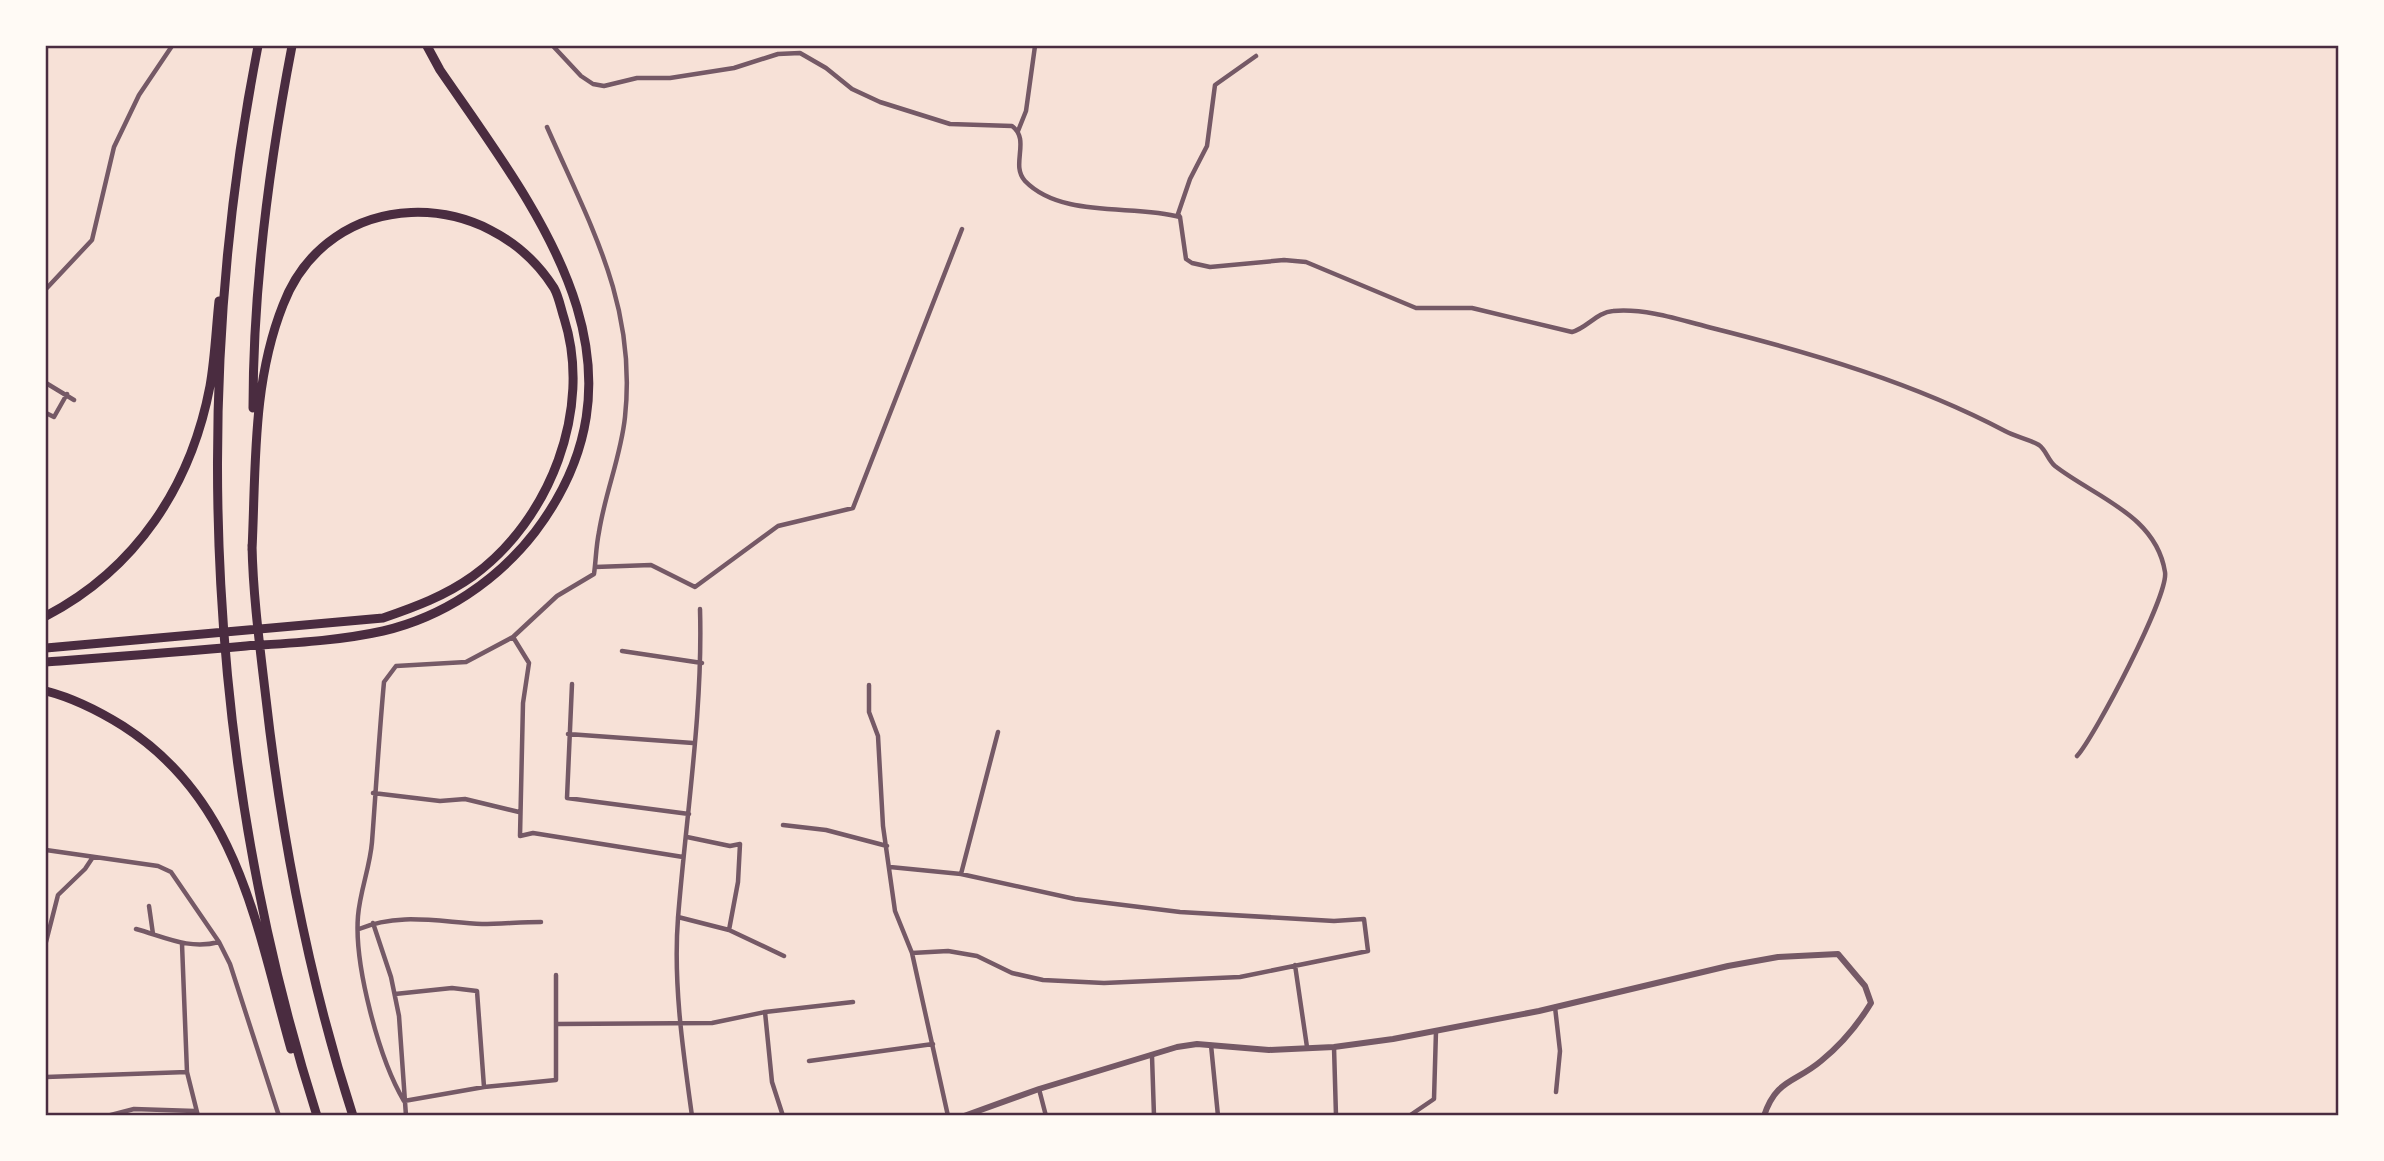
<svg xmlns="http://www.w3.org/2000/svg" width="2384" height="1161" font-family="Poppins,sans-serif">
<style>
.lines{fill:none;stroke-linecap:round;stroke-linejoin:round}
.minor{stroke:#755966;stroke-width:4.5}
.tertiary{stroke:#755966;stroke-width:6}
.motorway{stroke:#4a2c40;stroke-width:9}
.neatline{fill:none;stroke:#4a2c40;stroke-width:2.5}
</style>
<rect width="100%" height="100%" fill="#f7e1d7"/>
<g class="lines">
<path class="minor" d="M553,46L581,76L593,84L604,86L637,78H670L734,68L778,54L800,53L826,68L852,89L880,102L950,124L1012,126C1031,140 1010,165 1025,181C1062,219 1134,204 1180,217L1186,259L1192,263L1210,267L1284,260L1306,262L1416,308H1472L1572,332C1587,328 1597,312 1613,311C1646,308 1681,320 1712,328C1812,353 1914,383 2005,431C2016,437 2029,439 2039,445C2046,450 2048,460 2055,466C2095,497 2156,515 2165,572C2169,595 2095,736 2077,756
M547,127C590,225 637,305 625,417C621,456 605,493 599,532C596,546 596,560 594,574L557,596L513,637L466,662L396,666L384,682C379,736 376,789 372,842C370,867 360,891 358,916C354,965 379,1059 404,1101L484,1087L556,1080V975
M1018,131L1026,111L1035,46
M1180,217L1178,214L1190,179L1207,146L1215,85L1256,56
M46,289L92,240L114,147L139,95L172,46
M46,383L74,400
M46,413L54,417L67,394
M595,567L651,565L695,587L778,526L853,508L962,229
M513,637L529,663L523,703L520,836L533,833L683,857
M622,651L702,663
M572,684L567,798L689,814
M869,685V712L878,736L883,826L895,911L912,953L948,1116
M568,734L693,743
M373,793L440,801L465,799L519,812
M783,825L826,830L887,846
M687,837L730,846L740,844L738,882L729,930
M46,850L158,866L171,872L219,942L230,964L279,1116
M890,867L961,874L1075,899L1180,912L1334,921L1364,919L1368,951L1240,977L1104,983L1043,980L1012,973L977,956L948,951L912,953
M961,874L998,732
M149,906L153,934
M678,917L729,930L784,956
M373,923L391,977L399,1016L406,1116
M136,929C165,937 189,950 219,942
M359,929C399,912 439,922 482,924C501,924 521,922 541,922
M46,942L58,895L85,869L93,857
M182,944L187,1072L198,1116
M1295,965L1307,1047
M395,994L452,988L477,991L484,1087
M1555,1007L1560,1051L1556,1092
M765,1012L772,1082L783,1116
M557,1024L712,1023L765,1012L853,1002
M1211,1045L1218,1116
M1334,1047L1336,1116
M1152,1056L1154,1116
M809,1061L933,1044
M46,1077L187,1072
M1039,1089L1046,1116
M107,1116L134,1109L195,1111
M692,1116C683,1051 673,983 678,918C686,816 703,712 700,609
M1409,1116L1434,1099L1436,1031"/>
<path class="tertiary" d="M964,1116L1039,1089L1177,1047L1197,1044L1269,1050L1334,1047L1393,1039L1539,1011L1728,966L1778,957L1838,954L1865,986L1871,1003C1857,1026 1842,1044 1821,1061C1795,1083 1776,1079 1764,1116"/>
<path class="motorway" d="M258,46C189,397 208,774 317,1116
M253,408C253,286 269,165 292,46
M252,545C253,596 260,648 266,699C282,840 309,980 353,1116
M46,616C136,569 191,486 210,386C215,358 216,329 219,301
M46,648L383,618C415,607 445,596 473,576C550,520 593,409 564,318C561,309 559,297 554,288C488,184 329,185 283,305C252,383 256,467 252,550
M46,662C112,657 179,652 246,646C292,643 338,641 383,631C443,617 497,581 535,532C662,364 537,211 440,70L427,46
M46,691C73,698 99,711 123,726C239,800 256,926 291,1049"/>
</g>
<rect width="2384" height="1161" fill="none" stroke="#fffaf5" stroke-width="94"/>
<rect x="47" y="47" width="2290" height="1067" class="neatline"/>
</svg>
